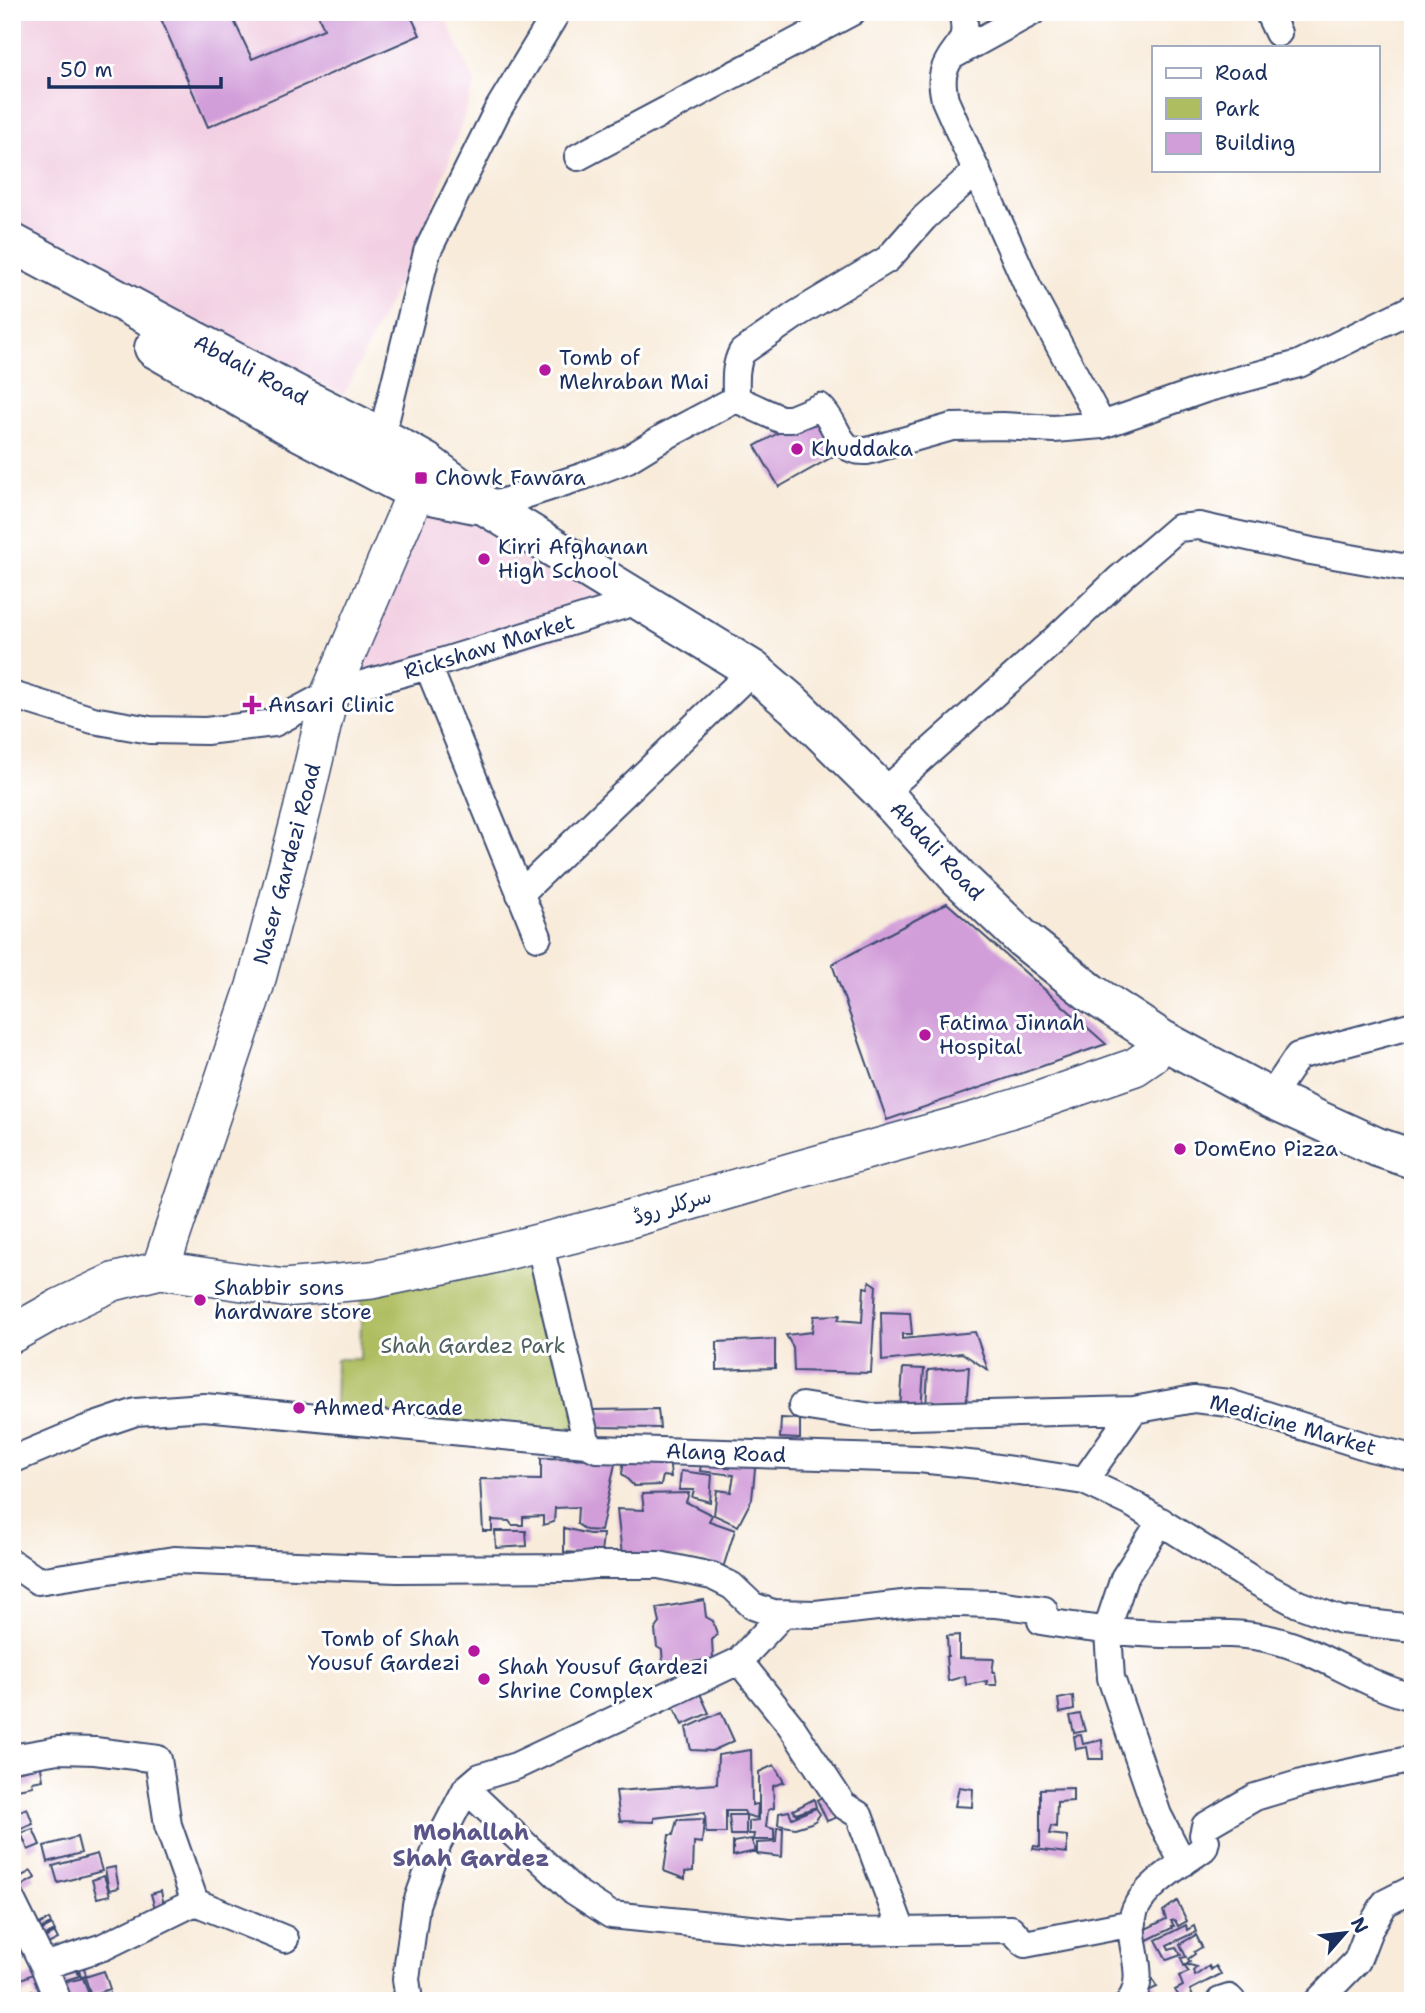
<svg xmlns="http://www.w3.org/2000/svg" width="1425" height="2013" font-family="'Shantell Sans','Playpen Sans Arabic',sans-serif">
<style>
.built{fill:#f2cfe2}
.green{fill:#aebd5f;stroke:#64765e;stroke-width:2}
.building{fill:#d29ed9}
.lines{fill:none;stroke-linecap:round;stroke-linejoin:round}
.street-casing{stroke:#3c4b71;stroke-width:30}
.secondary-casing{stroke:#3c4b71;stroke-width:40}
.primary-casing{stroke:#3c4b71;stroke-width:42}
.street{stroke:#fff;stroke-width:26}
.secondary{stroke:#fff;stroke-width:37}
.primary{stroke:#fff;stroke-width:38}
.poi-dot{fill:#b5179e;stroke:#fff;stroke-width:2.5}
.labels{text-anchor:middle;stroke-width:6;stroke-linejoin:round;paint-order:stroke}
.poi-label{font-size:21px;fill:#1b2f5e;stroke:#fff;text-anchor:start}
.street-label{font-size:21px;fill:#1b2f5e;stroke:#fff}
.park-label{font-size:21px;fill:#4e615e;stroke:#fff}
.neighbourhood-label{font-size:23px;font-weight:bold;fill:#5b5689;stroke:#fff}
</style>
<rect width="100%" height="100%" fill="#fff"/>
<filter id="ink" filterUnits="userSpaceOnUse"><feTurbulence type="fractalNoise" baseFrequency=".0143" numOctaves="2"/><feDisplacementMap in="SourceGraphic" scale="14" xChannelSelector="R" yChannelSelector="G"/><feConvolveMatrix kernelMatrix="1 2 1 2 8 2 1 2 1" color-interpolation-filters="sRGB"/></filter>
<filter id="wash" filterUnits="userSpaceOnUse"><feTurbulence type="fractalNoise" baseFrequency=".00686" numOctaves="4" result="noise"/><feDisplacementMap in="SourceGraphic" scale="28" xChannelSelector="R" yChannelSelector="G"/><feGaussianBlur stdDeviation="1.57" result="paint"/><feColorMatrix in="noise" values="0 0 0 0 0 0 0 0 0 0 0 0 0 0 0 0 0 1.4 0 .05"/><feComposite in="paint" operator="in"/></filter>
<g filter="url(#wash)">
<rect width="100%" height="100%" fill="#f8ebda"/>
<path class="built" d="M12,12H443L475,84L428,222L344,395L12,228Z
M416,492L656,610L338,706Z"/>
<path class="green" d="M539,1242L587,1444L335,1420L336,1359H360L362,1281Z"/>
<g id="blocks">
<path class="building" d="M158,12H230L252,59L324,29L317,12H409L420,35L208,127Z
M816,412L839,453L779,487L755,446Z
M947,903L1106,1044L887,1120L832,964Z
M870,1281L876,1285L871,1373L794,1371L793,1347L786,1335L812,1332L814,1316L840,1315L838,1320L862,1322L864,1287L868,1288Z
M881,1312L910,1313L912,1334H902V1339L975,1332L988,1370L962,1353L882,1361Z
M775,1339V1368L717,1370V1342Z
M969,1367L966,1410H926L928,1370Z
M903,1368L924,1369L921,1411L900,1409Z
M658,1409L660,1428L595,1427L591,1410Z
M781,1418L800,1419V1439L780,1438Z
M669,1457L671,1477L663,1476L661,1485L634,1486L622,1474L624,1459Z
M702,1457L756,1459L752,1499L738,1526L714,1515L717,1490L731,1492L734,1475L700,1471Z
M541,1458L616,1459L601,1531L586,1530L577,1524L578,1507L555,1508L554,1522L543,1525V1516L523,1517V1525H512L509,1521L492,1520V1531H483L480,1479L541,1480Z
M681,1471L712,1475L710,1502L692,1497L694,1490H679Z
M689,1493L686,1502L712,1515L709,1521L735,1530L723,1568L703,1560L686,1557L622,1555L617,1509L644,1510L642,1494Z
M564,1528L589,1534H603L601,1554L564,1552Z
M495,1531H526L527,1546L496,1548Z
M704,1600L706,1617L713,1621L717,1635L712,1640L713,1659L663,1666L662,1650L657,1647L655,1630L660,1623L657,1608Z
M959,1635V1658L994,1659L992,1672H995L997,1685H987V1681L966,1685L965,1676L948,1681L946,1657L948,1656L947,1636Z
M696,1685L709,1713L682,1725L669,1697Z
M1073,1696L1074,1710L1060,1713L1058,1699Z
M721,1712L734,1741L712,1751L691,1750L686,1728Z
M1080,1714L1085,1731L1074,1733L1070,1716Z
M1081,1735L1083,1744L1102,1740L1103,1759H1089L1087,1747L1076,1749L1074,1736Z
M751,1750L752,1805L758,1804L757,1818L746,1815V1835H731L729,1815H746L744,1811H726V1833H706L705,1812L654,1818V1822L620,1821L616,1791L717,1784L718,1755Z
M40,1762L43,1780L32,1782L33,1786L12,1790V1773L29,1769L28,1764Z
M774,1765L784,1782L773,1786L774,1808L768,1810L766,1827L774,1829V1840H753L754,1834H749V1821L759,1820V1772Z
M959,1787L973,1789L972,1807L955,1806Z
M1073,1788V1801L1057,1802L1056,1827L1051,1826L1049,1834L1067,1836V1853L1033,1849L1034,1846L1040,1847V1789Z
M830,1792L837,1802L835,1818L827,1821L817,1800Z
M814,1799L816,1807L796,1814L793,1810Z
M27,1808L33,1824L19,1830L13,1814Z
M816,1808L820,1814L816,1820L811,1823L795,1828L778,1825L779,1813L789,1811L792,1818Z
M704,1819L702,1843L694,1842L693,1871L685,1872V1879L664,1871L669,1835H673L677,1820Z
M777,1828H783L782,1857L757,1854V1843L776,1842Z
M33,1829L40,1845L28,1850L21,1833Z
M77,1837L81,1853L48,1862L44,1846Z
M751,1839L756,1851L733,1856V1842Z
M97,1854L102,1871L58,1883L53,1866Z
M115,1867L119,1888L109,1890L105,1869Z
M31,1871L35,1878L19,1887L16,1879Z
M104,1876L110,1895L97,1898L92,1880Z
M161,1891L164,1906L155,1908L151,1894Z
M1177,1901L1187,1921L1178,1926L1175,1920L1171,1921L1174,1926H1171L1172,1928L1137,1945L1140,1919L1146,1929L1166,1919L1163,1911Z
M49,1919L51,1924L36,1931L34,1927Z
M52,1925L55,1931L39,1939L37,1933Z
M1186,1925L1187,1930L1194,1926L1196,1932L1167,1945L1169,1949L1176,1947L1181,1955L1167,1960L1156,1940Z
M55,1933L58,1939L44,1946L40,1940Z
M1196,1935L1202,1947L1194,1952L1195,1954L1188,1959L1190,1962L1184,1966L1190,1965L1197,1967L1193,1971L1195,1976L1209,1966L1211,1970L1216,1966L1221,1974L1190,1990L1195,2001H1173L1180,1998L1175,1990L1183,1986L1179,1976L1189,1972L1184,1966L1181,1958L1186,1957L1180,1944Z
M75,1957L83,1963L86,1976L81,1977Z
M73,1959L79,1976L53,1984Z
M42,1970L54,2001H37L32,1990L16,1997L12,1990V1983Z
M104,1971L110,1989L91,1995L85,1977Z
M83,1978L91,2001H55L74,1995L58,1998L55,1985Z
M1152,1979L1157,1987L1144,1993L1140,1985Z
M110,1993L111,2001H98L97,1995Z"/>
</g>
</g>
<g filter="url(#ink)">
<use href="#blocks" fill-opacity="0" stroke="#3c4b71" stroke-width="2"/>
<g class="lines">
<g class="street-casing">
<path id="street" d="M962,12C971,47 953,44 944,71C941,81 943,90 945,100L1028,287L1102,425
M1268,12L1278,33
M952,56L1032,12
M578,157L852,12
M736,399L780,419H791L820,407C840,426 836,453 867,451L952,427L1003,426L1054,429L1102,425L1205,389L1299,364L1413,308
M736,399C736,382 734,367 742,352L797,314L888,259L924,218L977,170
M378,451L427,252L497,111L557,12
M488,507L584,476L628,459L664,437L736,399
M428,666L538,937
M12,695L93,720L150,730L206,731L274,723L330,693L428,666L641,600
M883,793L1050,644L1121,577L1178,528L1199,526L1311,551L1413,569
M520,894L753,670
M1270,1098L1298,1056L1413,1025
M539,1242L587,1444
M802,1406L872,1417L1134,1410
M12,1460L86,1429L136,1412L204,1407L587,1444L597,1449L918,1459L979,1465L1084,1481L1131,1503L1253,1580L1298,1604L1341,1620L1413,1628
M1084,1481L1134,1410L1194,1399L1229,1403L1371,1448L1413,1458
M1161,1521L1124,1578L1111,1617L1108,1632L1111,1678L1158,1815L1183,1863
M12,1563L38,1581L174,1560L397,1569L569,1568L593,1565H659L712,1576L732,1586L753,1606L773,1613L816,1614L920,1602L996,1604L1044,1610L1041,1621C1082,1628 1122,1633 1163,1634C1197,1635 1231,1631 1265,1638C1318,1648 1361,1685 1413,1697
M739,1661L791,1726L843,1805L859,1815L902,1931
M12,1758L58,1750L95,1751L158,1759L168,1825L195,1902L285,1939
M466,1789L574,1891L611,1915L790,1933L1011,1929L1025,1944L1133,1923
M12,1901L44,1966L58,2001
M44,1966L103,1947L195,1902
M409,2001L406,1979L416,1905L438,1843L466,1789L480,1777L516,1766L739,1661L783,1614
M1130,2001C1150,1973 1123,1940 1135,1910C1145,1885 1182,1864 1204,1848L1206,1841L1203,1835L1205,1826L1255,1797L1305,1782L1413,1759
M1220,2001L1229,1998L1232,2001
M1318,2001L1357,1961L1369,1930L1385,1903L1413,1889"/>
</g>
<g class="secondary-casing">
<path id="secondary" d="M160,1270L255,986L302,811L330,693L416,492L425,464
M12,1334L60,1307L113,1282L160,1270L284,1288L372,1280L479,1258L609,1225L797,1170L980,1119L1037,1101L1135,1067L1151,1056L1161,1039"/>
</g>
<g class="primary-casing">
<path id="primary" d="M12,243L295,394L381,437L426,462L484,505L753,670L795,706L883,793L959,878L1022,938L1091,993L1161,1039L1270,1098L1377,1147L1413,1159
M154,348L297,430L416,492L475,504"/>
</g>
<use href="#street" class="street"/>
<use href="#secondary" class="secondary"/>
<use href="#primary" class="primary"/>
</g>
</g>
<g class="poi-dot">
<circle cx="545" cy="370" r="7"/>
<circle cx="797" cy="449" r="7"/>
<rect x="414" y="471" width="14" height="14" rx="3.5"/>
<circle cx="484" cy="559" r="7"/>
<path d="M248.5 694.5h7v7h7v7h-7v7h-7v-7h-7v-7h7z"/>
<circle cx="925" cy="1035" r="7"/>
<circle cx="1180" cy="1149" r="7"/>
<circle cx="200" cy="1300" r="7"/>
<circle cx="299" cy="1408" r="7"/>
<circle cx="474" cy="1651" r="7"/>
<circle cx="484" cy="1679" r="7"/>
</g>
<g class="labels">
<g class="poi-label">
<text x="559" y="365">Tomb of<tspan x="559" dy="24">Mehraban Mai</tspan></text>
<text x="811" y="456">Khuddaka</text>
<text x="435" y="485">Chowk Fawara</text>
<text x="498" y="554">Kirri Afghanan<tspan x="498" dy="24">High School</tspan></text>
<text x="268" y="712">Ansari Clinic</text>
<text x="939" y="1030">Fatima Jinnah<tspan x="939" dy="24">Hospital</tspan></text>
<text x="1194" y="1156">DomEno Pizza</text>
<text x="214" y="1295">Shabbir sons<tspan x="214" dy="24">hardware store</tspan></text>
<text x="313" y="1415">Ahmed Arcade</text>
<text x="460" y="1646" text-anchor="end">Tomb of Shah<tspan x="460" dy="24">Yousuf Gardezi</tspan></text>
<text x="498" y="1674">Shah Yousuf Gardezi<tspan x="498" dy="24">Shrine Complex</tspan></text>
</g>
<g class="street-label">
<text transform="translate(251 370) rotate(28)" y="7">Abdali Road</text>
<text transform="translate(489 647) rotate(-17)" y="7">Rickshaw Market</text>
<text transform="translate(937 851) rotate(47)" y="7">Abdali Road</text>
<text transform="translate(287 864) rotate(-75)" y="7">Naser Gardezi Road</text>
<text transform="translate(672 1206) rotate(-16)" y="7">سرکلر روڈ</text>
<text transform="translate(1293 1425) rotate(16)" y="7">Medicine Market</text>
<text transform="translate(726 1453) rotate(2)" y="7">Alang Road</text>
</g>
<g class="park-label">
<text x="473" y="1353">Shah Gardez Park</text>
</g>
<g class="neighbourhood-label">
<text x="471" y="1840">Mohallah<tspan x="471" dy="26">Shah Gardez</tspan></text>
</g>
</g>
<rect width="1425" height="2013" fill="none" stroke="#fff" stroke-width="42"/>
<rect x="1152" y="46" width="228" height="126" fill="#ffffff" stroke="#a4acbf" stroke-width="2"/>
<rect x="1166" y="68" width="35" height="10" fill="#ffffff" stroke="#a4acbf" stroke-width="2"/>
<text x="1215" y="80" font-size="21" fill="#1b2f5e">Road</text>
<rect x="1166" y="98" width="35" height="21" fill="#aebd5f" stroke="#a4acbf" stroke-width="2"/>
<text x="1215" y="116" font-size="21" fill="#1b2f5e">Park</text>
<rect x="1166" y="133" width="35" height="21" fill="#d29ed9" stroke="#a4acbf" stroke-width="2"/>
<text x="1215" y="150" font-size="21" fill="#1b2f5e">Building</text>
<g transform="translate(1345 1933) rotate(62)" stroke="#ffffff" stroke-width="5" paint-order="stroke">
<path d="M0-5L12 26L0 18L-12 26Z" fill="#1b2f5e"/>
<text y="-10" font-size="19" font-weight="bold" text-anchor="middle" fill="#1b2f5e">N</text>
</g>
<path d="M49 77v10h172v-10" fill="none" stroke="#1b2f5e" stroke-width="3.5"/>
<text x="60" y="77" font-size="21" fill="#1b2f5e" stroke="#ffffff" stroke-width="5" paint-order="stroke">50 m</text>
</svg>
